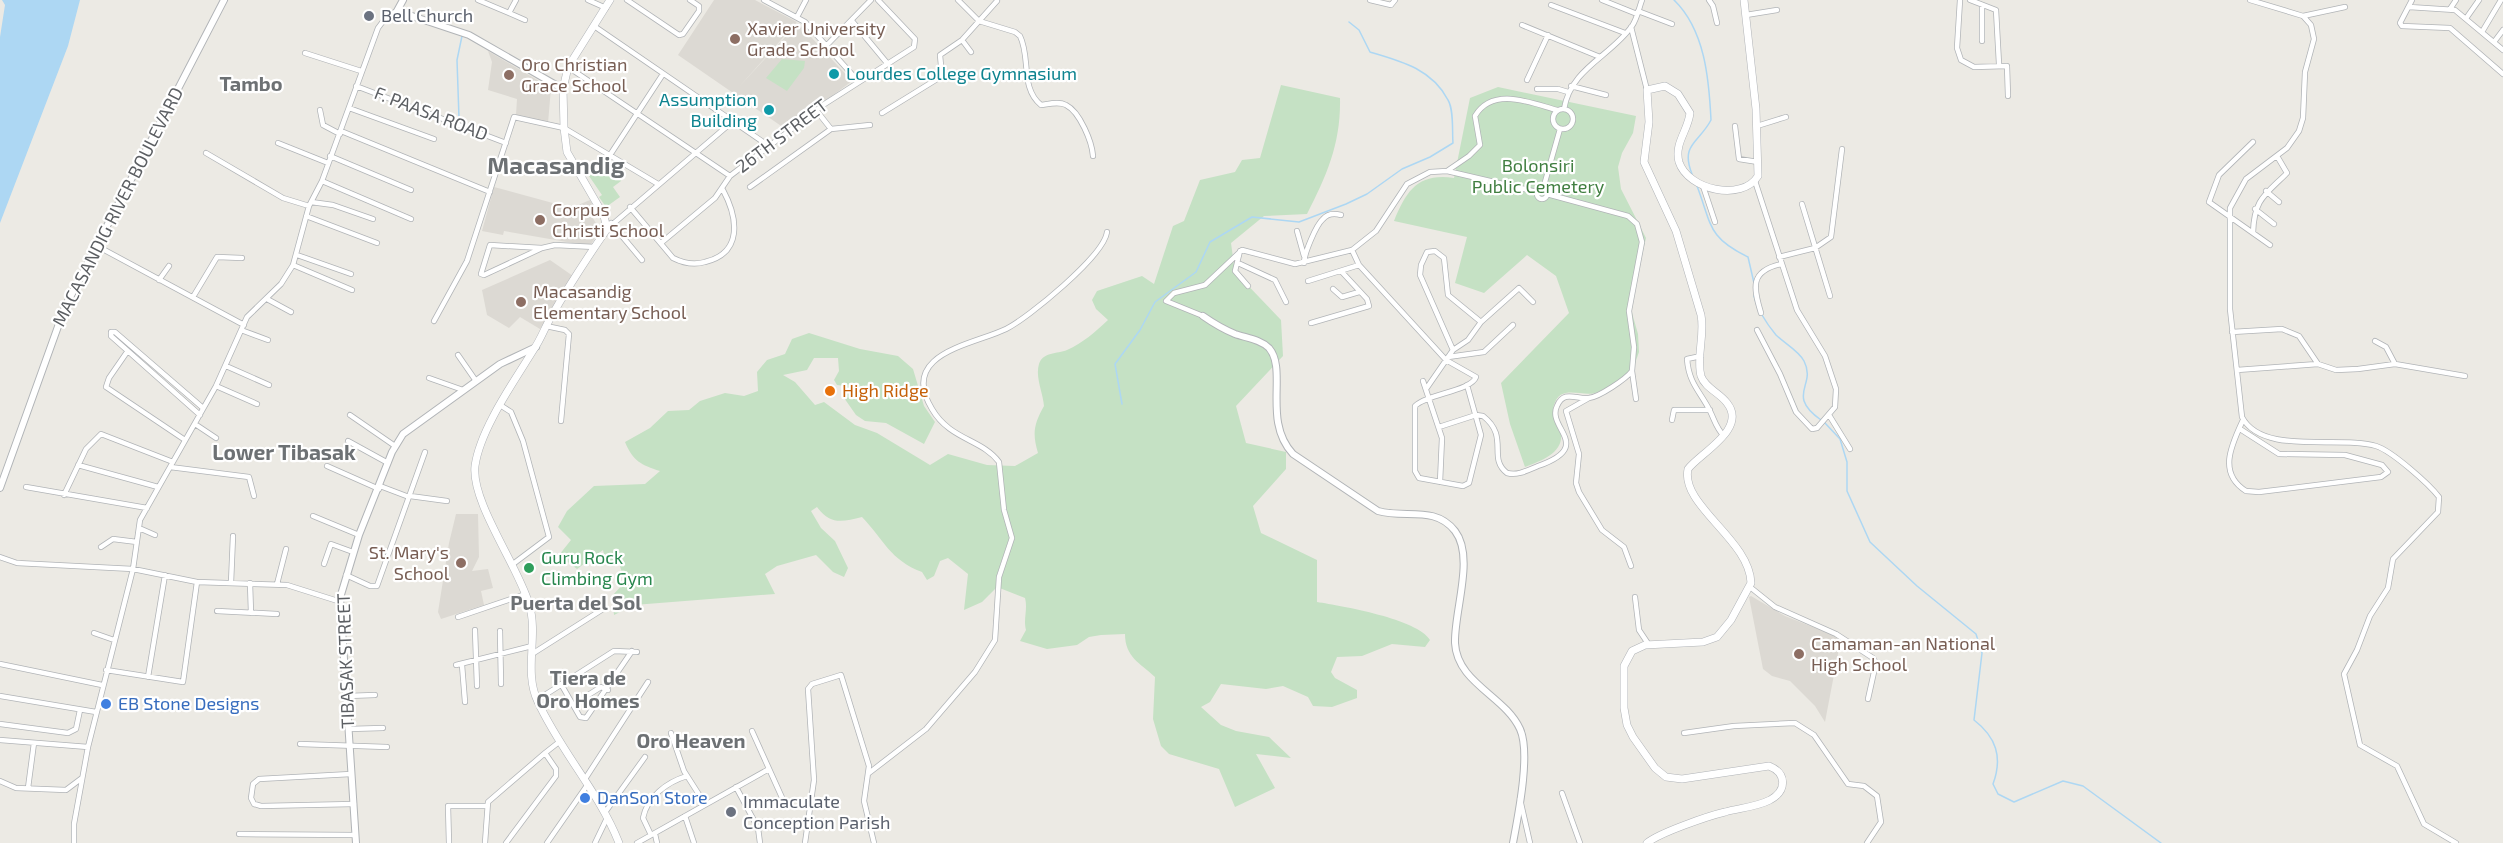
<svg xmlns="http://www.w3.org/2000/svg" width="2503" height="843" font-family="'Exo 2',sans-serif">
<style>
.education{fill:#dcd9d3}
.green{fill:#c5e1c4}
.water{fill:#add7f3}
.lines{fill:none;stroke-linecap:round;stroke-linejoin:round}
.stream{stroke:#add7f3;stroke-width:1.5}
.minor-casing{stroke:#b1b4b7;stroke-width:6}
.tertiary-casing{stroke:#b1b4b7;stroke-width:8}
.secondary-casing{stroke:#b0b3b7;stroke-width:8}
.minor{stroke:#fff;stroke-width:4.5}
.tertiary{stroke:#fff;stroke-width:6}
.secondary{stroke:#fff;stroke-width:7}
.worship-dot{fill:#6b7280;stroke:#fff;stroke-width:2}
.education-dot{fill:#8d6e63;stroke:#fff;stroke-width:2}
.culture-dot{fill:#0f9aa8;stroke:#fff;stroke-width:2}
.food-dot{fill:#e8710a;stroke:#fff;stroke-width:2}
.leisure-dot{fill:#2e9e5b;stroke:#fff;stroke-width:2}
.shop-dot{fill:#3f7fe0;stroke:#fff;stroke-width:2}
.labels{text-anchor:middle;stroke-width:4.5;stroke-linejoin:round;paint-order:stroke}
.worship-label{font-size:18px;fill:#5b616d;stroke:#fff;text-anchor:start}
.education-label{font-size:18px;fill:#785e54;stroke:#fff;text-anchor:start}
.culture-label{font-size:18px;fill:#0d838f;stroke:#fff;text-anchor:start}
.street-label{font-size:18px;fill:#5c5f63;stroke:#fff}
.park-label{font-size:18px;fill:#407e40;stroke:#fff}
.food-label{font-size:18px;fill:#c56008;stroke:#fff;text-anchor:start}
.leisure-label{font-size:18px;fill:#27864d;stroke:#fff;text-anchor:start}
.shop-label{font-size:18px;fill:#366cbe;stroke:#fff;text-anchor:start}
.neighbourhood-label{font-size:20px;font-weight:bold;fill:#6d7174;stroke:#fff}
.quarter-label{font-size:21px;font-weight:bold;fill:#6d7174;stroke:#fff}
.district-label{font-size:24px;font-weight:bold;fill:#6d7174;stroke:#fff}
</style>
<rect width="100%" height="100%" fill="#eceae4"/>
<path class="education" d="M714,0H755L797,22L738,88L798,23L852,81L787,130L678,55Z
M488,51L551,88L548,123L516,115L517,99L488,90L492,62Z
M494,187L571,208L590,200L593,206L588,210L600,230L590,246L504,231L503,235L482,231Z
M550,260L573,276L540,329L520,317L509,328L487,315L482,290Z
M456,514H478L479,557L472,571L488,569L493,588L481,591L484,605L441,619L438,612L449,543Z
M1751,596L1785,616L1841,638L1825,722L1815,706L1790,681L1772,676L1763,669L1749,597Z"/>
<path class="green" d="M782,59L805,61L804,68L787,91L766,78Z
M1281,85L1340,98C1341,143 1327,175 1307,214L1264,216L1231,243L1235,272L1281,320L1283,356L1236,406L1246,443L1286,452V469L1253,506L1261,533L1317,560V602C1342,606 1418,619 1430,640L1425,647L1392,644L1362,656L1337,657L1331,672L1335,678L1357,690V698L1332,707L1313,706L1308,697L1283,686L1266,689L1221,684L1210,702L1201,707L1221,725L1236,731L1269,737L1291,758L1256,754L1275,788L1235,807L1219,769L1169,754L1161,746L1153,719L1155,677C1140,663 1125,657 1125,634L1101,635L1089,637L1077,645L1047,649L1020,641L1026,630C1023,618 1028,610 1025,598L997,587L982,602L964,610L968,574L948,558L940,561L934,576L927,580L922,572C890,560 884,540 862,517C842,522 830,525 817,507L811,511L821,528L835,541L848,568L844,577L833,572L816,555L777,566L765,574L775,594L634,605L614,615L612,596L625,582L619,563L606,564L603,550L577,569L559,555L571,540L558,527L567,511L594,486L645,484L660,471C641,465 633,461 625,442L650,428L668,411L689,410L700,401L725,393L744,396L758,391L757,372L767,360L785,354L792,339L809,333L860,349L898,356L913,369L924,406L935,422L924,444L886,423L865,421L856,415L842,395L845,386L837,385L834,380L839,371L838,358H814L807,370L783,375L795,382L815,405L824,402L855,425L877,433L930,465L948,454L987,465L1015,466L1038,453C1032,433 1034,424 1044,406C1043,393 1035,377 1039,364C1043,352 1057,354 1067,350C1083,343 1095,332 1108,320L1096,309L1092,300L1097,291L1142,276L1154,284L1173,226L1184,221L1200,180L1235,172L1242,160L1260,158Z
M1498,87L1636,116L1633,133L1622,153L1618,167L1621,189L1646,238L1630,306L1638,334L1639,352L1632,372C1621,380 1608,388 1595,393C1582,397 1560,384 1554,405C1552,411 1555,418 1558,423C1570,450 1546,459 1525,467L1510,424L1501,383L1569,313L1556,276L1527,255L1484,293L1455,283L1467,237L1394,221C1407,189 1419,173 1454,178L1470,98Z
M610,162L621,181L613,187L620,197L606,207L599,197L602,195L589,176Z"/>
<path class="water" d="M2,0H80L68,46L0,223V37L5,5Z"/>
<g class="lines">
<path class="stream" d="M1674,0C1705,30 1709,79 1711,120C1699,143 1680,144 1692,174
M459,118L457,60L462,36
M1697,186C1712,225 1707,237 1748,257L1754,283
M1754,296L1759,312
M1762,315C1766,322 1771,329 1776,335C1785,344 1798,350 1804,361C1817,386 1785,394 1821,420
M1122,404L1115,364L1140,330L1155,302L1196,272L1210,242L1252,217L1299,222L1346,204L1367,194L1402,169L1430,157L1453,143C1452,131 1454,110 1448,100C1432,69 1401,61 1370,52L1359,30L1349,22
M1825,423L1840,439L1847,462V491L1870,542L1917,586L1976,634L1982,653L1974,720C1996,737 2003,757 1993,784L1998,794L2014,802L2063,781L2083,786L2161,843"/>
<g class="minor-casing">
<path id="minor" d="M478,0L509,13L516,0
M588,0L606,8
M627,0L679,35L683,34L699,11V6L690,0
M764,0L805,22L858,81
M958,0L979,21L1015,32L1020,36C1031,58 1020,88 1041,105C1049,104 1059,101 1066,105C1080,112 1092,142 1093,156
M1370,0L1391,5L1395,0
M1602,0L1637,14
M1709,0L1713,6L1717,23
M1960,0L1957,48L1961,60L1974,67L2007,66L2008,96
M1970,0L1996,10L1999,64
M2250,0L2303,16L2311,25L2314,39L2305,72L2303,118L2299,131L2287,148L2246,179L2230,208V309L2242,417C2262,456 2341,435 2376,446C2392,451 2429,484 2439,497L2438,512L2393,559L2388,588L2370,616L2357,650L2344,674L2360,745L2397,766L2424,824L2456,843
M2412,0L2400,23L2402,26L2450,28L2503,74
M1551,5L1625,33
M2409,7L2455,10L2503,50
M2450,9L2456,0
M1638,11L1672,24
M509,13L525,20
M1746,15L1777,10
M2303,16L2345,7
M797,17L806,0
M2467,17L2479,0
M852,21L887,63
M1522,25L1600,57
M594,26L769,146
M1631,27L1647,90
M2482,32L2501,0
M962,40L971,52
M1982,41V5
M2494,42L2503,30
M826,46L871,0
M305,53L361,71
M568,67L730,176
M1527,80L1548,35
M356,86L506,143
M1571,86L1606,95
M1537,89H1558L1568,92
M349,108L434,139
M1553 119a10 10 0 1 1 20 0a10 10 0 1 1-20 0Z
M1564,109C1571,68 1610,57 1632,26C1637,19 1639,8 1642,0
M320,110L323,125L340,134
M816,110L831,129
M882,113L942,76L940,55L962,40L997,1
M1735,126L1739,159L1758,162
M1757,126L1786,117
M341,131L490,192
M2253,142L2219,175L2209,202L2270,245
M278,143L328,163
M206,153L283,198L309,206
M610,155L663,74
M330,156L411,190
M1447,171L1469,156L1480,145L1475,116C1493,86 1531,103 1557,110
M322,181L411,219
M1755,181L1797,310L1825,356L1836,389L1835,407L1817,428L1812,429L1796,412L1780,374L1757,330
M1703,186L1715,222
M750,187L831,129L870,125
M1543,189L1560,129
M1537 194a5 5 0 1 1 10 0a5 5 0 1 1-10 0Z
M2266,191L2279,202
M311,202L333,205L373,219
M1802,204L1830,296
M630,207L673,258C683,263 695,265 705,262C743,253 738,218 723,190
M2255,209L2274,224
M306,216L377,243
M611,223L642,260
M607,229L732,122
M1297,231L1304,256
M2253,233C2254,199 2265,195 2287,173L2277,156
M661,243L715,198L730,176L823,105L914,47L915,39L878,0
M97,246L244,325
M542,248L490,245L481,274L484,275L542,248L555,245L595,247
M1352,250L1359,265L1446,360L1476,377C1471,391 1427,394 1415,406V471L1419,478L1463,486L1469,483L1481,435L1467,385
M1240,251L1235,271L1248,286
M297,255L351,274
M1779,257L1815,248L1831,237L1842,149
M1238,263L1275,280L1286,302
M1304,263C1304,254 1316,225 1323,219C1328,213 1334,213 1341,215
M293,265L352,290
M159,280L169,266
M1308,281L1359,265
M1333,289L1342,297L1359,292
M193,297L217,257L242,258
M267,299L291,312
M1761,313C1753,287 1750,271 1781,264
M1203,316L1166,301L1174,293L1205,285L1242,250L1295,264L1352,250L1376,231L1407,184L1430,172L1447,171L1537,192
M434,321L467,261L514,117L564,128L658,184
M1311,323L1369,306L1367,299L1341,271
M546,326L565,330L569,334L561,421
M241,330L268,340
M111,332V336L200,415
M111,332H115L203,408
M2232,332L2282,329L2299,336L2318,364
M2375,341L2386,347L2395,364
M1453,350L1420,275L1421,265L1427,252L1435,251L1444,258L1448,295L1481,322
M127,352L109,378L106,387L185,440
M458,355L476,381
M1701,356L1687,359C1689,384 1700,391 1710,411C1715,421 1716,428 1724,436
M1448,357L1484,352L1513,325
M226,366L269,385
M2237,370L2318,364L2336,370L2358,369L2395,364L2465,376
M1632,371L1636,399
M429,378L463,390
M1423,381L1442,438L1440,482
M216,386L257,404
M1426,389L1453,350L1468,340L1481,322L1519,288L1533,302
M1589,398L1566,411L1579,454L1576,483L1579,492L1602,530L1624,547L1631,566
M500,405L511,412L523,441L549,537L513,564
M350,415L395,446
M1829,415L1850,449
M1672,420L1674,410H1710
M195,424L216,438
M1439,427L1476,415L1483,416C1510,437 1487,458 1507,473C1518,476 1528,470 1538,466C1595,446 1546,428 1557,406C1564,389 1577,400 1589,398C1599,397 1626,379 1632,371L1634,347L1629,311L1642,242L1637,224L1628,216L1547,194
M2240,429L2279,454L2345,455L2382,465L2388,472L2381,477L2259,492L2246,491C2217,473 2232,444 2243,420
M348,441L388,463
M78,465L158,487
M327,466L379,489
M170,467L249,477L254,496
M380,486L409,497
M26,487L147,508
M64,495L86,449L101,434L173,462
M410,496L447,501
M313,516L359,535
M139,528L155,535
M101,547L113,539L137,542
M0,557L17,563L133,569L197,582L287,585L341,602
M324,564L331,544L353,552
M346,575L370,586H377L425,452
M231,583L233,536
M250,583L251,613
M277,584L286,549
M1750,587L1775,607L1836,634L1873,658L1876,663L1868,699
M1635,597L1639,630L1649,645
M217,611L277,614
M458,617L526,594
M475,630L477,686
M500,631L501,684
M94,633L114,640
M532,654L603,609
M0,664L102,685
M456,665L532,646
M462,665L465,702
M106,670L183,682L197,582
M148,677L165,575
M561,684L580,717L586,718L632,651
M0,696L96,712
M347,696L375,695
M585,697L601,687L608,690
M537,700L614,651L637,652
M0,724L68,733L76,729L80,710
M349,729L383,728
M752,731L784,802
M671,733L684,771L705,804
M1684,733L1734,726L1795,723L1814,735L1848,784L1864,786L1877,796L1881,822L1867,843
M0,740L88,747
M300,744L387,747
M545,753L559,742
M869,773L926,729L975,672L995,640L999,577L1012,538L1004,510L999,462C982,439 950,440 932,409C898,353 973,345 1006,329C1028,318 1104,256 1107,232
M351,774L259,779L253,784L251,798L254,804L261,806L354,804
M585,779L648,682
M0,781L16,788L66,790L82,778
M736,787L758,828L760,843
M28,788L34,743
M1562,793L1580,843
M1520,799L1530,843
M606,811L645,757
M685,816L694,843
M239,834L355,835
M655,834L657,843
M651,835L643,818C647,797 667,782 687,776
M74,843V824L88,747L133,569L140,520L216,386L247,317L281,284L293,265L309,206L322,181L378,28L387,16L397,11
M449,843L448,806H487
M485,843L488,802L545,753L556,769V776L506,843
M547,843L588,784
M595,843L607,818
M637,843L769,769
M805,843L814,780L808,689L812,684L841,675L869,766L864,801L874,843"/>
</g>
<g class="tertiary-casing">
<path id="tertiary" d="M403,0L397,11L469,35L563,89
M1203,316C1213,323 1223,329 1235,334C1246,338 1260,339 1269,348C1288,370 1262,421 1293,454L1378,511C1405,519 1435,505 1455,531C1475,557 1454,611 1455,643C1457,683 1505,696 1520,729C1531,753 1518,816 1513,843
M0,488L65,307L224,0
M356,843L340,598L359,535L392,452L403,434L500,364L536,347"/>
</g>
<g class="secondary-casing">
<path id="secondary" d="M610,0L568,67L563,89L564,128L567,152L604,216L607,229C587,258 568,287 551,317C545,327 541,339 534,349C515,380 480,429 475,466C471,502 518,566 529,604C539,636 523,671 538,702C561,752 599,792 619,843
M1647,843C1659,833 1708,816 1725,812C1740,808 1756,807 1770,800C1787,791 1787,773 1769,766L1682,779L1666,777L1655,768L1633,737L1627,725L1624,708V666L1632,651L1645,645L1703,642L1717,637L1731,620L1751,583C1750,540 1680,505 1688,469C1700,453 1748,429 1727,403C1720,393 1705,388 1701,376C1696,357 1705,335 1701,315L1676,231L1644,162L1649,122L1647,90L1665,86L1678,94L1690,113C1688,131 1674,143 1679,162C1688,190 1742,202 1758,176L1756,109L1744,0"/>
</g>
<use href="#minor" class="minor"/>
<use href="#tertiary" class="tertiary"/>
<use href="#secondary" class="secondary"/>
</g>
<g class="worship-dot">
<circle cx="369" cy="16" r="6"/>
<circle cx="731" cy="812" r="6"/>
</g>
<g class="education-dot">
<circle cx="735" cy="39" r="6"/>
<circle cx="509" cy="75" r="6"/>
<circle cx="540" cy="220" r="6"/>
<circle cx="521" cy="302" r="6"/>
<circle cx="461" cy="563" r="6"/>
<circle cx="1799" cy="654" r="6"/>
</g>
<g class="culture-dot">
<circle cx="834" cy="74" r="6"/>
<circle cx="769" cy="110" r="6"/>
</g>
<circle class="food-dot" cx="830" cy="391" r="6"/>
<circle class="leisure-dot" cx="529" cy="568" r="6"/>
<g class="shop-dot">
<circle cx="106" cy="704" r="6"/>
<circle cx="585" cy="798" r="6"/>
</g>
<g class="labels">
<g class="worship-label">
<text x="381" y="22">Bell Church</text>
<text x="743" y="808">Immaculate<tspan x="743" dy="21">Conception Parish</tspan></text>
</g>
<g class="education-label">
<text x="747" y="35">Xavier University<tspan x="747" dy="21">Grade School</tspan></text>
<text x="521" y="71">Oro Christian<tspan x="521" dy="21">Grace School</tspan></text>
<text x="552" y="216">Corpus<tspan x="552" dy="21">Christi School</tspan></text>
<text x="533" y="298">Macasandig<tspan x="533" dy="21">Elementary School</tspan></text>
<text x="449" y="559" text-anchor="end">St. Mary's<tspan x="449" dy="21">School</tspan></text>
<text x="1811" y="650">Camaman-an National<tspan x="1811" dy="21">High School</tspan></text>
</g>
<g class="culture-label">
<text x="846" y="80">Lourdes College Gymnasium</text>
<text x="757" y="106" text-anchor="end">Assumption<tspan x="757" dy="21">Building</tspan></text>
</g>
<g class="street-label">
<text transform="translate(431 114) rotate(21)" y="6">F. PAASA ROAD</text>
<text transform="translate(782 136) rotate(-37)" y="6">26TH STREET</text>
<text transform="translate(118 207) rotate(-63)" y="6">MACASANDIG RIVER BOULEVARD</text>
<text transform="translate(346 661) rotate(-92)" y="6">TIBASAK STREET</text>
</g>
<g class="park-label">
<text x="1538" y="172">Bolonsiri<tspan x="1538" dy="21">Public Cemetery</tspan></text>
</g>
<g class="food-label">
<text x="842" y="397">High Ridge</text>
</g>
<g class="leisure-label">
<text x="541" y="564">Guru Rock<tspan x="541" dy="21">Climbing Gym</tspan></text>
</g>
<g class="shop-label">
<text x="118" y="710">EB Stone Designs</text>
<text x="597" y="804">DanSon Store</text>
</g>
<g class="neighbourhood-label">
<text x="251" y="91">Tambo</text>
<text x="576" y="610">Puerta del Sol</text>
<text x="588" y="685">Tiera de<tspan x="588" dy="23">Oro Homes</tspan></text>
<text x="691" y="748">Oro Heaven</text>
</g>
<g class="quarter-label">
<text x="284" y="460">Lower Tibasak</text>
</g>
<g class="district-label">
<text x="556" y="174">Macasandig</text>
</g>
</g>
</svg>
